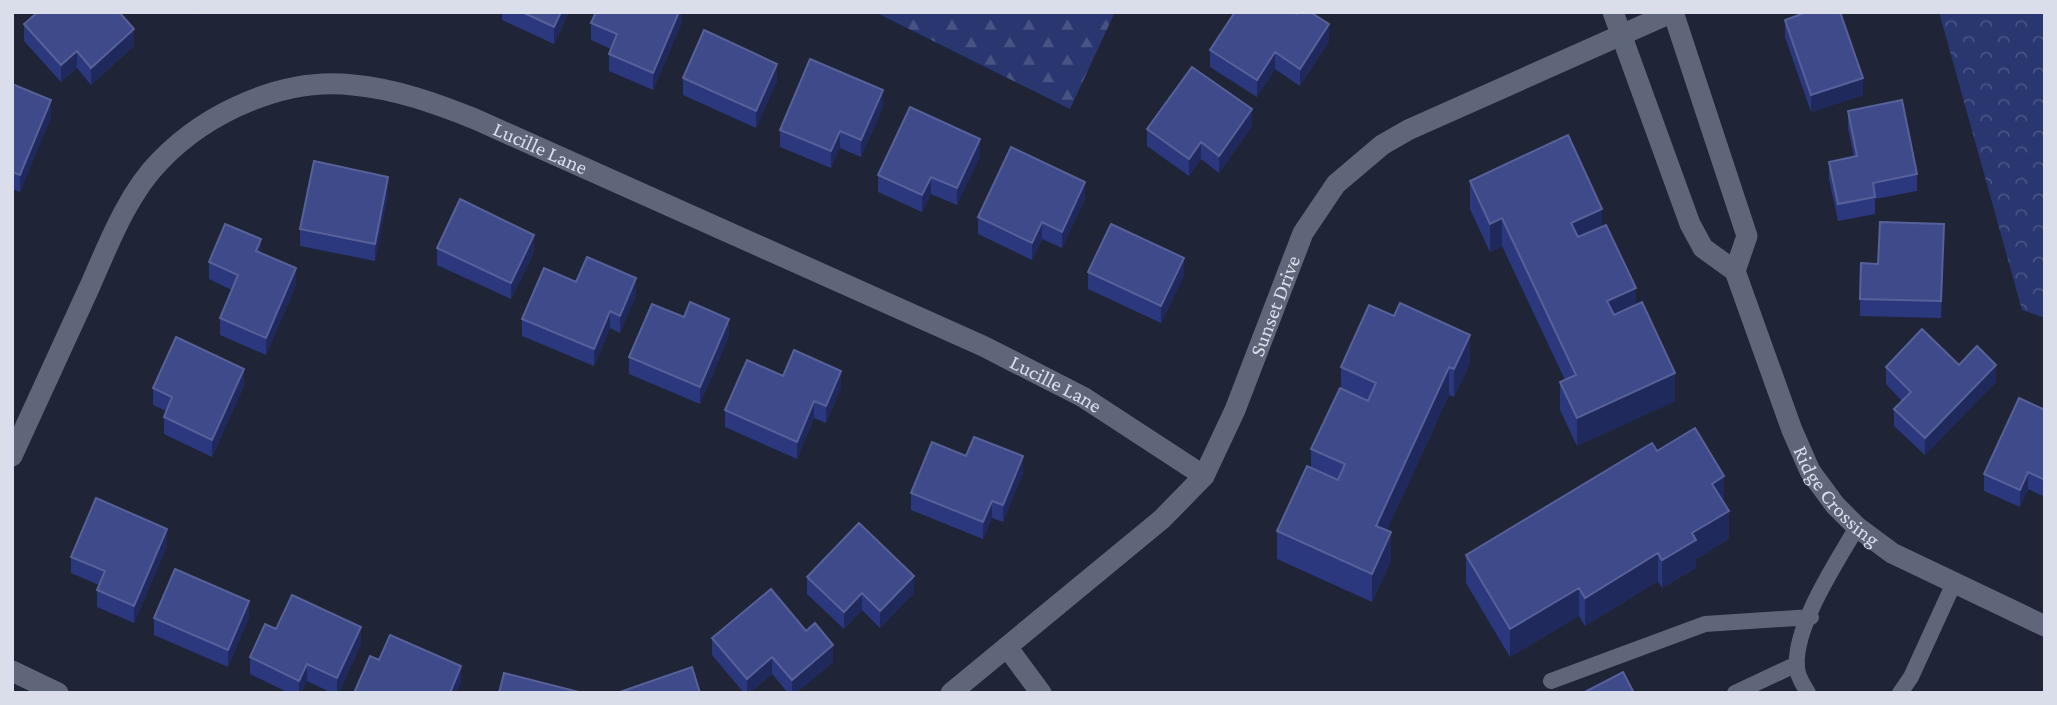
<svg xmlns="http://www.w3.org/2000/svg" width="2057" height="705" font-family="'Crimson Pro',serif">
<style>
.forest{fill:url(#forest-firs)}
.park{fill:url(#park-crowns)}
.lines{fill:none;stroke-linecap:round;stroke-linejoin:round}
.lane{stroke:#5f667a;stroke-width:16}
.street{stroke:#5f667a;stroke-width:21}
.wall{fill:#2c387e}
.shaded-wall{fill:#1f295c}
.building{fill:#3f4a8a;stroke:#576199;stroke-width:2}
.labels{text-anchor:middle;stroke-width:7;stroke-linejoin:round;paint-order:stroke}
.street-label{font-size:21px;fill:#dadeea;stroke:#0b0e16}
</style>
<defs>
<pattern id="forest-firs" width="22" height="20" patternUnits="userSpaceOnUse" patternTransform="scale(1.75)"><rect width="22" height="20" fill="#293670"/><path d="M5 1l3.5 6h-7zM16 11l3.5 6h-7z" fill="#475385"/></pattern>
<pattern id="park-crowns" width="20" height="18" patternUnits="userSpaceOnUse" patternTransform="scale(1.75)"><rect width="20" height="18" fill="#293670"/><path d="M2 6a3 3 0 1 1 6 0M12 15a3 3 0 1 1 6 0" fill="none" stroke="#475385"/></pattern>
</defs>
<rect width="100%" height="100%" fill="#1f2436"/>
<path class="forest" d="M875,12H1115L1070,109Z"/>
<path class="park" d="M1939,12H2045V318L2022,310Z"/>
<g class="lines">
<path class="lane" d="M1551,681L1705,624L1811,617
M1735,693L1797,664
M1808,693C1803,684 1798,678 1797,668C1793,627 1837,562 1857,527
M1900,693L1911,677L1954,583"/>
<g class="street">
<path id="s1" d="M1613,12L1690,224L1703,248L1735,271L1792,430L1810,471L1835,505L1857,527L1892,553L2045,626"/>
<path d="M1673,12L1747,236L1735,271"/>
<path id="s2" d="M12,456C38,399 64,342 90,286C108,245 128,193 160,161C207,112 284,77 353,85C396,89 435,103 475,119L983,346L1083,397L1204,476"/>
<path d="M1007,647L1041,693"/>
<path d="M12,671L58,693"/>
<path id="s3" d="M951,693L1162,519L1204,476L1235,410L1303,233L1336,184L1382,145L1408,130L1673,12"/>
</g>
</g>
<path class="wall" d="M502,12H569L554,44L502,20Z
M682,12V22L653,90L609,71V54L611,49L591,40V23Z
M1297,14L1329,41L1300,86L1275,69L1257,97L1210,67V50Z
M1785,20L1863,95L1811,112L1785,37Z
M24,24L134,46L91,85L77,68L61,82L24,41Z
M683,78L777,81L756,128L683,95Z
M12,84L51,117L20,192L12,189Z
M883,107L861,157L840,148L831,168L780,147V130Z
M1848,111L1917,174V191L1875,199V214L1838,221L1829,179V162L1854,157L1848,128Z
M1252,126L1219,173L1201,159L1189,176L1147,146V129Z
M980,156L957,205L931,194L922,212L878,192V175Z
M1470,181L1602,226L1675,401L1577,446L1560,410V382L1565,380L1502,246L1490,252L1470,209Z
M388,194L375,261L300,246V229Z
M1085,199L1062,248L1042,239L1032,260L978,234V217Z
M1944,224L1941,318L1860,316V299L1878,264Z
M437,248L534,252L511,299L437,265Z
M261,253L296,285L266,355L220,335V318L232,290L209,279V262Z
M1088,272L1184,275L1161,323L1088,289Z
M576,282L636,295L620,333L610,328L594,366L522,336V319Z
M684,317L729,336L700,404L629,374V357Z
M1470,363L1454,397L1449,395L1387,530L1391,560L1372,602L1277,559V531L1311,468V449L1341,388V367Z
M1959,365L1996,382L1925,455L1894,426V409L1902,401L1886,384V367Z
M783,376L841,388L826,423L814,418L797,459L725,427V410Z
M244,386L212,457L164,434V417L166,411L153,405V388Z
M2045,410V497L2028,489L2020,507L1984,491V474Z
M1657,451L1724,504L1729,539L1696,559V568L1662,588L1658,581L1585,626L1579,616L1510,657L1466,583V555Z
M966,456L1023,473L1003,522L992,518L983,539L911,510V493Z
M167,546L134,623L97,607V590L99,585L71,573V557Z
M807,577L914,593L880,628L862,610L844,629L807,594Z
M154,618H249L228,667L154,635Z
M806,631L833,662L796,693H788L772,674L750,693H744L712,655V638Z
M361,644L339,693H332L307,681L301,693H289L250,674V657Z"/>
<path class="shaded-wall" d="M196,12H204L196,16Z
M561,12H569L554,44V27Z
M679,12H682V22L653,90V73Z
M1329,24V41L1300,86V69Z
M134,29V46L91,85V68Z
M77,51V68L61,82V65Z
M1275,52V69L1257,97V80Z
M777,64V81L756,128V111Z
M1863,78V95L1811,112V95Z
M883,90V107L861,157V140Z
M51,100V117L20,192V175Z
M1252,109V126L1219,173V156Z
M840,131V148L831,168V151Z
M980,139V156L957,205V188Z
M1201,142V159L1189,176V159Z
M388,177V194L375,261V244Z
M931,177V194L922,212V195Z
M1085,182V199L1062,248V232Z
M1602,209V237L1571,251V223Z
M1502,218V246L1490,252V224Z
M1042,222V239L1032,260V243Z
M534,235V252L511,299V283Z
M261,239V256L256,251Z
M1184,258V275L1161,323V306Z
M296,268V285L266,355V338Z
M636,278V295L620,333V316Z
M1636,288V316L1607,329V301Z
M610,311V328L594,366V349Z
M729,319V336L700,404V387Z
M1470,335V363L1454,397V369Z
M1996,365V382L1925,455V438Z
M1449,367V395L1376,554V526Z
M244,369V386L212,457V440Z
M841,371V388L826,423V406Z
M1675,373V401L1577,446V418Z
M814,401V418L797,459V442Z
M1023,456V473L1003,522V505Z
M2028,472V489L2020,507V490Z
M1724,476V504L1712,484Z
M992,501V518L983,539V522Z
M1729,511V539L1696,559V568L1662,588V560L1692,533Z
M167,529V546L134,623V606Z
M1391,532V560L1372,602V574Z
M1658,553V581L1585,626V598Z
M914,576V593L880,628V611Z
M1579,588V616L1510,657V629Z
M862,593V610L844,629V612Z
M249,601V618L228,667V650Z
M361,627V644L339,693H337V678Z
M833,645V662L796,693H792V680Z
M772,657V674L750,693H747V679Z
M307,664V681L301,693H299V681Z
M461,666V683L457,693H450Z"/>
<path class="building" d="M38,12H119L134,29L91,68L77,51L61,65L24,24Z
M522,12H561L554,27Z
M596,12H679L653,73L609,54L617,34L591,23Z
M1235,12H1294L1297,14L1298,12H1310L1329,24L1300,69L1275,52L1257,80L1210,50Z
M1807,12H1840L1863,78L1811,95L1785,20Z
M704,30L777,64L756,111L683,78Z
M810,59L883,90L861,140L840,131L831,151L780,130Z
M1192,67L1252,109L1219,156L1201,142L1189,159L1147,129Z
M12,84L51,100L20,175L12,172Z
M1902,100L1917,174L1873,183L1875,197L1838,204L1829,162L1857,156L1848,111Z
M910,107L980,139L957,188L931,177L922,195L878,175Z
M1568,135L1602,209L1571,223L1578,237L1606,225L1636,288L1607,301L1614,315L1642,302L1675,373L1577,418L1560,382L1576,375L1502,218L1490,224L1470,181Z
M1011,147L1085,182L1062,232L1042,222L1032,243L978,217Z
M314,161L388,177L375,244L300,229Z
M460,199L534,235L511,283L437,248Z
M1880,222L1944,224L1941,301L1860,299L1861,263L1878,264Z
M225,224L261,239L256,251L296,268L266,338L220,318L238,275L209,262Z
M1111,224L1184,258L1161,306L1088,272Z
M587,257L636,278L620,316L610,311L594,349L522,319L544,268L576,282Z
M690,302L729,319L700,387L629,357L652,304L684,317Z
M1400,303L1470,335L1454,369L1449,367L1376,526L1391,532L1372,574L1277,531L1307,466L1338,480L1345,464L1311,449L1340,388L1368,401L1376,383L1341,367L1369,305L1394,316Z
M1922,329L1959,365L1977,346L1996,365L1925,438L1894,409L1911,392L1886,367Z
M176,337L244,369L212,440L164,417L172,397L153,388Z
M794,350L841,371L826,406L814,401L797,442L725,410L747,360L783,376Z
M2019,398L2045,410V480L2028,472L2020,490L1984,474Z
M1695,428L1724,476L1712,484L1729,511L1692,533L1696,540L1662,560L1658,553L1585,598L1579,588L1510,629L1466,555L1652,443L1657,451Z
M974,437L1023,456L1003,505L992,501L983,522L911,493L932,442L966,456Z
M96,498L167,529L134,606L97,590L105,571L71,557Z
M859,523L914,576L880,611L862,593L844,612L807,577Z
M175,569L249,601L228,650L154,618Z
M771,589L806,631L815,623L833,645L792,680L772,657L747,679L712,638Z
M292,595L361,627L337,678L307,664L299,681L250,657L265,624L276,629Z
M390,635L461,666L450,693H354L370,656L379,660Z
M692,667L700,693H617Z
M1623,672L1634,693H1583Z
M504,673L579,692V693H499Z"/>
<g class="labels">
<g class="street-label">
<text dy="7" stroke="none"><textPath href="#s2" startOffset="744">Lucille Lane</textPath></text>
<text dy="7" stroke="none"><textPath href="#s3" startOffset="518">Sunset Drive</textPath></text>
<text dy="7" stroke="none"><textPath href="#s2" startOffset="1311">Lucille Lane</textPath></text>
<text dy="7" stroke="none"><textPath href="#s1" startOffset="542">Ridge Crossing</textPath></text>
</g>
</g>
<rect width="2057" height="705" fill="none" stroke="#dadeea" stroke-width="28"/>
</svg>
